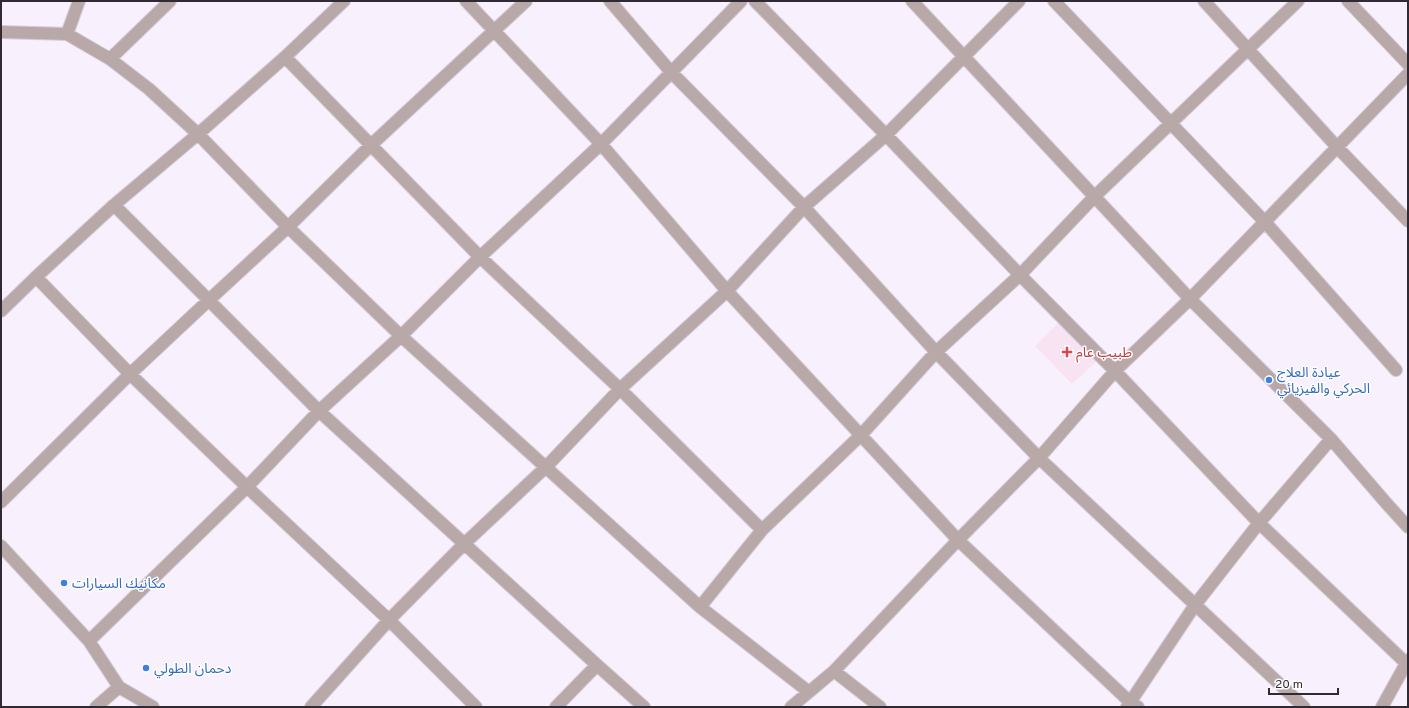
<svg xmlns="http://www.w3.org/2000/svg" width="1409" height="708" font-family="Overpass,'Noto Sans Arabic',sans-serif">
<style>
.medical{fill:#f8e3f2}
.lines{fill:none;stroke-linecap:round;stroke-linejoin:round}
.minor-casing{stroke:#d4cdd9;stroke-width:14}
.minor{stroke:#b8a8a7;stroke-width:12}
.health-dot{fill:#e0444e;stroke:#fff;stroke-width:1.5}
.shop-dot{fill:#3f7fe0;stroke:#fff;stroke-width:1.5}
.labels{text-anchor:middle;stroke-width:3;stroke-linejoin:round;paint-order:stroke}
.health-label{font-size:14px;fill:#be3a42;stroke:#fff;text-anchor:start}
.shop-label{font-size:14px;fill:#366cbe;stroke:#fff;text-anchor:start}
</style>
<rect width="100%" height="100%" fill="#f8f1fd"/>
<path class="medical" d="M1061,320L1099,359L1072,384L1035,346Z"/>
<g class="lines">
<g class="minor-casing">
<path id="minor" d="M466,1L601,144L727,291L958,540L1130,702L1138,707
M610,1L671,72L804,207L936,352L1039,458L1304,707
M755,1L886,135L1020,275L1115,371L1259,523L1408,665
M912,1L1190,299L1331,439L1387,504L1408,527
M1054,1L1265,222L1396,370
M1204,1L1337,147L1408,221
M1348,1L1408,64
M1,32L67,34L110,59L149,89L198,134L288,227L401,336L700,607L809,692
M67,34L79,1
M285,57L480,257L620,389L762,530
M110,59L170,1
M114,205L319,411L597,665L644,707
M36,277L130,374L247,487L389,620L476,707
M1,311L36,277L114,205L198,134L285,57L344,1
M1,502L130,374L209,300L288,227L371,145L526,1
M1,546L89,641L119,687L153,707
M700,607L762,530L861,435L936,352L1020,275L1094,197L1298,1
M89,641L247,487L319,411L401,336L480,257L601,144L741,1
M834,671L880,707
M96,707L119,687
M311,707L389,620L464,544L546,467L620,389L727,291L804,207L886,135L1019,1
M556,707L597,665
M791,707L834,671L958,540L1039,458L1115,371L1190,299L1408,74
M1127,707L1195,605L1259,523L1331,439
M1382,707L1408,660"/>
</g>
<use href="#minor" class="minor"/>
</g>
<path class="health-dot" d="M1065 346h4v4h4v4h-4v4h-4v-4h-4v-4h4z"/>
<g class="shop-dot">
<circle cx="1269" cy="380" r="4"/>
<circle cx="64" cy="583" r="4"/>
<circle cx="146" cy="668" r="4"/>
</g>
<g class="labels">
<g class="health-label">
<text x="1076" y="357">طبيب عام</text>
</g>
<g class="shop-label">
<text x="1277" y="377">عيادة العلاج<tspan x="1277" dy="16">الحركي والفيزيائي</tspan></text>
<text x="72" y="588">مكانيك السيارات</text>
<text x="154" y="673">دحمان الطولي</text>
</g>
</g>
<rect width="1409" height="708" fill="none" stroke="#312a35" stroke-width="4"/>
<path d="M1269 688v6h69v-6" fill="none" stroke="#312a35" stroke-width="2"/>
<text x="1275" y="688" font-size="12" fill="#312a35" stroke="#ffffff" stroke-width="3" paint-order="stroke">20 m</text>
</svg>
